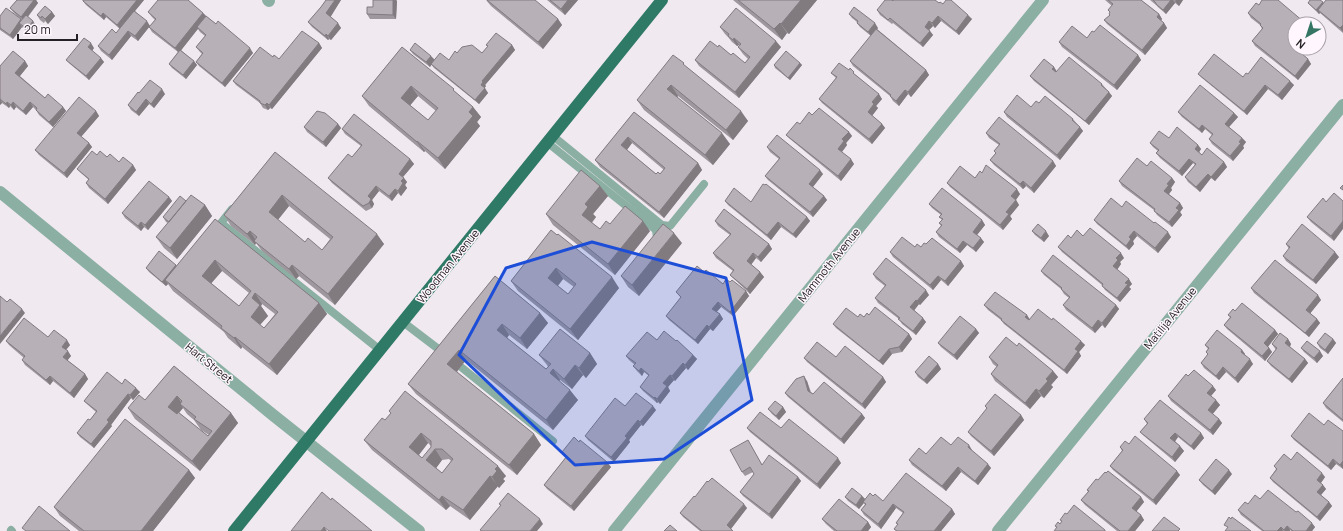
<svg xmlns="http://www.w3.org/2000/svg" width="1343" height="531" font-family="Manrope,sans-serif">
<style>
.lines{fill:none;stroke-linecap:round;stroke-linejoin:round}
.service{stroke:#8bafa3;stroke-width:8}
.minor{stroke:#8bafa3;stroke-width:12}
.primary{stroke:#2f7a67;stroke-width:12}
.wall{fill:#9e979d;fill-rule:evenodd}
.shaded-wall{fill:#817b80}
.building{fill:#b8b0b7;stroke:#817b80;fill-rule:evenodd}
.marked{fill:#1d4ed8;fill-opacity:0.2;stroke:#1d4ed8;stroke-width:3;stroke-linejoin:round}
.labels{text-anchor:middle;stroke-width:3;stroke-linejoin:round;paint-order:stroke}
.street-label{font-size:11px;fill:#242124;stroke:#fff7fd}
</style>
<rect width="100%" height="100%" fill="#f1e9f0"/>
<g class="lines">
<path class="service" d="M553,136L662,225L670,226L704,184
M548,143L656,230L657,238L656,241
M232,209L221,223L380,350
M403,322L445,354
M461,367L553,441
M11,530L12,531"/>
<path class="minor" d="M268,0L269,1
M0,192L273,415L419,531
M614,531L1043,0
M998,531L1343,105"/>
<path class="primary" d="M234,531L662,0"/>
</g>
<path class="wall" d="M17,0H36L38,3L28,17L33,21L36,26L30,34L22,27L13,39L0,30V16L22,20L14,13L10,8Z
M83,0H144L135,11L150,26L155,20L152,17L148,12L158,1L157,0H188L203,13L206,16L253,53L225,87L199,66L196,62L202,54L200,52L196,47L205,36L200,32L198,29L181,50L197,65L186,79L172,68L169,64L178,52L152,32L149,27L138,41L131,36L112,60L101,51L98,46L116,33L120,29L106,17L104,20L86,5L83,1Z
M326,0H341L330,16L341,28L331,40L329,39L328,40L312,27L308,22L321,7Z
M373,0H396L397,1L396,19H370L367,14L373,7Z
M486,0L558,19L562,25L543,49L491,6Z
M547,0H578L565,15Z
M733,0H817L789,34L787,33L782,40Z
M1105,0H1141L1159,14L1162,19L1161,21L1164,23L1167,28L1145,55L1107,24L1104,20L1110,15L1109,14L1110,13L1108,10L1112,6Z
M1150,0H1183L1179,6L1175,3L1166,14L1159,8L1156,5Z
M1343,0V33L1320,13L1319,14L1308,3H1323Z
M893,1L939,3L943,4L972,19L959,35L941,21L935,28L933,26L929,30L933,35L923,47L893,23L892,24L880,15L877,10Z
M52,12L55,16L48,24L45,21L44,23L40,20L37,15Z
M1248,13L1295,42V48H1300L1298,51L1308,59L1311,64L1298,80L1255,46L1252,41L1262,29L1260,25L1251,18Z
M849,14L878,28L877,29L926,70L929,75L911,97L908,94L899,106L893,101L890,96L853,66L850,61L871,36L860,27L857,23V22L852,18Z
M720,27L781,47L739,98L699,66L695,60L718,47L745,63L748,59L743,54L738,47L739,46V45L737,46L732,42L728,37L725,34Z
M1087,38L1138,55L1141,60L1117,90L1062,47L1059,42Z
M319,43L322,48L272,109L270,108L268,110L263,108L260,103L236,85L233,81L273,57L279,59Z
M486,45H512L515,50L485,85L486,86L484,88L488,93L479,104L434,68L431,64L430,67L413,54L410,50L434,60H449L457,53H482L488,47Z
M402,47L473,107L481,117L477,122L480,126L445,169L425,151L424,152L369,106L362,96ZM418,96L436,111L428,120L410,105Z
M94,48L92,51L104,62L89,80L70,64L66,60Z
M25,61L28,66L20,76L45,98L63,107L66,111L53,127L39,115L36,110L33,107L26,115L16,107L14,110L10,106L9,108L2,103L0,105V66Z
M800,63L802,65L790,80L775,68L774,65Z
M1054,67L1057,72L1102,84L1112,96L1089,125L1034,81L1030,76Z
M687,68L748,121L733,140L678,96L677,97L730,144L713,165L644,110L637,100Z
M849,70L857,76L882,99L876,106L878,108L872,116L882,124L885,128L872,144L822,103L819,99L836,78L831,73Z
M1198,74L1243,77L1248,74L1294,85L1282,100L1268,89L1247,115L1202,78Z
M139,93L165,94L154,108L149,104L139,116L131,110L128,105Z
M1039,103L1073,119L1083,131L1060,160L1007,117L1004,112L1031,107Z
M96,111L99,116L81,137L89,143L92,147L67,178L39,155L35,150Z
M634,112L698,163L702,170L664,218L600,167L595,160ZM632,143L664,170L660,174H656L627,150Z
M1178,112L1234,113L1238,117L1229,127L1242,138L1246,142L1243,146L1244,148L1233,161L1212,144L1209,139L1212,135L1205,129L1202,133L1182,117Z
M812,115L849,132L852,136L846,143L847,145L842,152L854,164L841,181L790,139L786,135L800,124Z
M338,124L341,128L326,147L307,132L304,127Z
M342,129L410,159L414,164L403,177L407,182L405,185L407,188L401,196L398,193L392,201L379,191L372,200L374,204L372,208L366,211L332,183L328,178L352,157L361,146L345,134Z
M986,133L1053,161L1056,166L1034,193L1026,186L1023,189L994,165L990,160L996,153L994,151L999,145L989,138Z
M1169,138L1198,145L1201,149L1199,152L1202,155L1224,162L1227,167L1215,181L1211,178L1200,192L1188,182L1185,177L1195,165L1193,163L1182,176L1160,158L1156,153L1158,151L1153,147L1150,143Z
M767,147L823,174L813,187L824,196L827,200L813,217L768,180L765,176L779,159L770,152Z
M275,152L384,244L335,305L299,276L296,279L262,251L256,243L255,245L231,226L224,215ZM289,206L330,239L322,250L305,242L278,220Z
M97,155L107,157L119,162L133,165L136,170L108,204L89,188L86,183L89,180L81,173L77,169Z
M1147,166L1172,178L1175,182L1171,188L1172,190L1169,194L1180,203L1183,208L1180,212L1182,215L1172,227L1157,215L1154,210L1122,186L1119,181Z
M982,173L1020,194L1016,200L1019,205L1010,216L1012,219L1003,230L950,187L947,183L975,178Z
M600,186L608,196L593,214L596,217L592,223L600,229L610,224L650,231L615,275L553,225L546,214Z
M169,197L172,201L148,230L144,227L141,231L125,218L122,213Z
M186,201L205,205L212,216L177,259L164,248L156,237L168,223L166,222L163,217Z
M725,201L751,202L807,217L810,221L796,238L781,227L771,240L728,205Z
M1326,202L1334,241L1311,222L1307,217Z
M929,204L982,220L985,225L977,235L984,242L976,252L967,245L960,253L939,237L936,232L941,226L939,223L942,220L939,217L941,215L932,208Z
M1122,207L1171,237L1158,253L1137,236L1133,241L1134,244L1129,250L1097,224L1094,220Z
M215,219L319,303L327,314L277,375L242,347L241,349L228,338L224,332L173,291L168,284L166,286L149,272L146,268L176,265L177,266ZM222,271L249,293L239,306L211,283ZM262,304L275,314L264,328L260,325L268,316L261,306Z
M715,221L769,244L772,249L761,262L756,258L751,265L760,272L764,277L750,294L734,279L730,275L733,271L716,258L713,253L730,235L718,226Z
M551,230L619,288L578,340L518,291L511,281ZM563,279L574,287L568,294L558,286Z
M1032,231L1049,236L1044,242L1035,235Z
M1083,236L1124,258L1120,262L1121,264L1117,270L1132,284L1129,287L1131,289L1120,302L1105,290L1102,285L1062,252L1058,247L1071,238Z
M682,243L639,296L628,287L621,276Z
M926,244L961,261L964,266L948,286L941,280L933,290L893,257L890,252L915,247H921Z
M1286,244L1339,257L1316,284L1286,261L1283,256L1289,249Z
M1041,271L1116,305L1119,309L1105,328L1102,325L1095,333L1066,310L1063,305L1069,298L1064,294L1061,289L1044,275Z
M704,272L723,284L730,282L746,291L749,296L733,316L721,307L717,312L720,314L723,319L713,331L710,329L698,344L669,320L666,316L681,298L676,292Z
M873,274L929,295L920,305L919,304L914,310L926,322L916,335L902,324L899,319L878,303L875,298L885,286L876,279Z
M495,276L540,313L548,323L527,349L509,335L507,338L546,369L548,367L547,365L539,355L590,353L597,364L586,378L583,375L572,389L560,380L559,381L578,400L553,430L466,360L457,372L534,434L541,445L517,475L416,394L408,384Z
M1251,288L1321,300L1310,313L1317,319L1320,323L1309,337L1254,293Z
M984,305L1027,315L1030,320H1052L1085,345L1079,352L1081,356L1067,374L1004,324L1001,320L988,310Z
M1235,311L1275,330L1278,334L1268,346L1272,352L1265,361L1227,329L1224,325L1230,317L1228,315Z
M869,315L909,334L912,339L902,352L892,354L883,365L836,328L833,324L858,317H864Z
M976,329L979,333L957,360L941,347L938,343Z
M48,337L70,345L66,350L71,356L67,360L85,374L88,379L74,398L53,381L50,385L25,365L22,360L24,358L9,345L6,341Z
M1288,339L1291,344L1290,347L1305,359L1308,363L1292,383L1271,366L1267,361L1276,350L1272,344Z
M1333,339L1336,343L1328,354L1320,348L1317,343Z
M657,340L693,355L697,359L688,370L686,368L675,381L674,380L668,387L670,391L660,404L658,402L657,403L643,391L640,387L649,376L644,372L642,376L637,371L633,366L635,365L629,360L626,356Z
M1205,345L1242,350L1245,354V355L1253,364L1238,383L1226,372L1219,380L1204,368L1201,363L1208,355L1206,352L1208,349Z
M1017,346L1053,371L1058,377L1051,385L1053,387L1044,398L1041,396L1030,409L995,381L991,374L997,367L993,364L989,357Z
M1301,348L1323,356L1317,363L1304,352Z
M836,357L883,377L886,382L865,409L807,362L804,358Z
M938,364L941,369L927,384L918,377L915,372Z
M174,366L231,413L238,423L200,471L135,419L128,408L145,400ZM183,408L187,414L194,420L201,430L209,435L208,436L179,413Z
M1188,376L1216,390L1211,396L1220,405L1212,414L1219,419L1222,423L1213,435L1171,401L1168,396Z
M1343,378V422L1326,408L1323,403Z
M807,381L811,392L813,394L862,414L865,418L844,444L788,397L785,393Z
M122,384L140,392L133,400L131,398L111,425L112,426L94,448L80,437L77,433L90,420L96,412L88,405L84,401Z
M625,406L656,410L643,426L641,425L629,440L630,442L614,462L588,440L585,436Z
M985,406L1021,415L1024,420L994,456L971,436L968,432L987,409Z
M783,407L786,412L779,420L772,414L768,409Z
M389,411L506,476L503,479L505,481L499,488L498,486L470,520L450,506L446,510L372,450L364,440L385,420L391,414ZM428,443L431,446V447L422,458L419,455ZM449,459L451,461L442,473L436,468L442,460Z
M1144,419L1201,433L1204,438L1194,450L1178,437L1175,441L1184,451L1175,462L1144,436L1140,432L1147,424Z
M1324,425L1343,431V469L1336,464L1331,470L1294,440L1291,436Z
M747,428L841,463L820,489L750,432Z
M748,440L762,465L798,477L801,481L772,519L743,496L740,492L754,474L753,472L745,476L742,472Z
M579,442L611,467L574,511L547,489L544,485L566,457L562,452Z
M1129,444L1180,475L1156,505L1113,470L1110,466L1122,451L1120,447Z
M951,445L972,450V451L991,468L978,485L961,472L946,491L912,465L909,460Z
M1291,460L1325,477L1321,483L1326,489L1321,495L1329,502L1332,506L1320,521L1273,482L1270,478L1276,469L1274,466Z
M189,470L195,478L153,531H79L60,516L54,507Z
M1106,473L1141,497L1144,502L1136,512L1141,515L1144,520L1135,531H1117L1085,505L1081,500L1088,492L1087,490Z
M1232,474L1215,495L1203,485L1199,480Z
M862,496L865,499L873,496L883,501L952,509L955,514L941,531H896L894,529L898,525L896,523L903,513L896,508L881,529L864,515L861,510L865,505L864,503L859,509L848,501L845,497Z
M695,497L747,508L731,529L733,531H700L683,517L680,513Z
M1260,499L1296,512L1315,527L1312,531H1291L1290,530V531H1262L1241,515L1238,510L1248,504Z
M822,519L868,522L871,527L868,531H834L826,524Z"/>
<path class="shaded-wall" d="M34,0H36L38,3L24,21L21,17Z
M137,0H144L120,29L117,25Z
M335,0H341L330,18L326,13Z
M393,0H396L397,1L396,19L393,15Z
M568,0H578L565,15L561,9Z
M801,0H817L789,34L781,24Z
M1171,0H1173L1175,3L1166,14L1163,10Z
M1176,0H1183L1179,6L1175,1Z
M1323,2L1326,7L1318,10L1320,13L1319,14L1316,10Z
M52,12L55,16L48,24L45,19Z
M103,13L106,17L104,20L101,16Z
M203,13L207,17L179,53L175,48Z
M1159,14L1162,19L1160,22L1157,17Z
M968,15L972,19L959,35L956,31Z
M938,16L941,21L935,28L932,23Z
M21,19L24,24L19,23L22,27L13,39L10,35Z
M558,19L562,25L543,49L538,42Z
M33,21L36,26L30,34L27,29Z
M147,21L150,26L138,41L135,36Z
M929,21L933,26L928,31L925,27Z
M338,23L341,28L331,40L328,36Z
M780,23L787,33L782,40L774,29Z
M875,23L878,28L871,36L868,32Z
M1164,23L1167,28L1145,55L1142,50Z
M1343,25V32L1340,28Z
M128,31L131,36L112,60L109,55Z
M930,31L933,35L923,47L920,43Z
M1295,33V41L1294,43L1290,39Z
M326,34L329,39L328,40L325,36Z
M734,38L739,45L737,46L733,40Z
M776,41L781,47L739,98L735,92Z
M91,43L94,48L91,52L88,47Z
M319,43L322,48L272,109L269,105Z
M512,45L515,50L485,85L486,86L484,89L481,85L482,81Z
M1295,46V48H1300L1297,52L1294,47Z
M250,48L253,53L225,87L222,83Z
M1138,55L1141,60L1117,90L1114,85Z
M431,56L435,60L430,67L426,62Z
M101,58L104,62L89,80L86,76Z
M1308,59L1311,64L1298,80L1295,76Z
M25,61L28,66L19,77L15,73Z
M194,61L197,65L186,79L183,75Z
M800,63L802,65L790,80L788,78Z
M1054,67L1057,72L1055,74L1052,69Z
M926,70L929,75L911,97L908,92Z
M1290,81L1294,85L1282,100L1278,95Z
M671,85L678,96L675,100L667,89Z
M1265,85L1268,89L1247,115L1244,111Z
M411,86L418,96L408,108L401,98Z
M485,88L488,93L479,104L475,100Z
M162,89L165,94L154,108L151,104Z
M905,90L908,94L899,106L896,101Z
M1109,92L1112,96L1089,125L1085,121Z
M879,94L882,99L876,106L878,108L871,117L868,112L872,102Z
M0,99L2,103L0,105Z
M146,99L149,104L139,116L136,112Z
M7,102L10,106L9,108L6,104Z
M13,102L16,107L14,110L11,105Z
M30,102L33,107L26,115L23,111Z
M267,103L270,108L268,110L265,105Z
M63,107L66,111L53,127L49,122Z
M473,107L481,117L477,122L480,126L445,169L438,158L469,112Z
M96,111L99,116L80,138L77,133Z
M741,111L748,121L733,140L726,130Z
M1234,113L1238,117L1228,128L1225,124Z
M338,124L341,128L326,147L323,142Z
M882,124L885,128L872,144L869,139Z
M1202,125L1205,129L1202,133L1199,129Z
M1080,127L1083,131L1060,160L1057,155Z
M849,132L852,136L846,143L847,145L841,153L838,149L842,139Z
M722,133L730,144L713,165L705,155Z
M628,137L632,143L626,151L621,145Z
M1242,138L1246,142L1243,146L1244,148L1233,161L1230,156Z
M417,141L425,151L424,152L417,142Z
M89,143L92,147L67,178L64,173Z
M1198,145L1201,149L1198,154L1195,149Z
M410,159L414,164L402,178L399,174Z
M851,159L854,164L841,181L838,176Z
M1189,159L1193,163L1182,176L1179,171Z
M1053,161L1056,166L1034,193L1031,188Z
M1224,162L1227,167L1215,181L1211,177Z
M698,163L702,170L664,218L659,212Z
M133,165L136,170L108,204L105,199Z
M820,170L823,174L812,188L809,184Z
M1208,174L1211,178L1200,192L1196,187Z
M404,178L407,182L405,185L407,188L401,196L398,191L401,181Z
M1172,178L1175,182L1171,188L1172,190L1168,195L1164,191L1167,184Z
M1023,181L1026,186L1023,189L1020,184Z
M376,186L379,191L372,200L374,204L372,208L369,203L368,196Z
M600,186L608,196L593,214L596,217L589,225L582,215L585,204Z
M395,189L398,193L392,201L389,196Z
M1017,189L1020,194L1015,201L1011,196Z
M282,195L289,206L276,222L269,212Z
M824,196L827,200L813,217L810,212Z
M169,197L172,201L148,230L145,225Z
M1016,200L1019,205L1010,216L1012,219L1003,230L1000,225L1006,212Z
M1180,203L1183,208L1180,212L1182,215L1172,227L1169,222L1176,208Z
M205,205L212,216L177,259L170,248Z
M807,217L810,221L796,238L793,234Z
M982,220L985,225L976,236L973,232Z
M643,221L650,231L615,275L608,264Z
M1343,221V229L1334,241L1331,236Z
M141,222L144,227L141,231L138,226Z
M778,222L781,227L771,240L767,235Z
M250,231L257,242L254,241L256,243L255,245L247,234Z
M1046,231L1049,236L1044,242L1041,238Z
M1134,231L1137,236L1133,241L1134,244L1129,250L1126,246L1129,237Z
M1168,232L1171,237L1158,253L1155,248Z
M674,233L682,243L639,296L632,285Z
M377,234L384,244L335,305L328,294Z
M981,238L984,242L976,252L973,248Z
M963,241L967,245L960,253L957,249Z
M769,244L772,249L761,262L758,257Z
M1335,252L1339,257L1316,284L1313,280Z
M753,253L756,258L750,266L747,261Z
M1121,253L1124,258L1120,262L1121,264L1116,271L1113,266L1116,258Z
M215,260L222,271L209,286L202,276Z
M961,261L964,266L948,286L945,281Z
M176,265L179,270L165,280L168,284L166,286L162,282Z
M292,265L299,276L296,279L289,269Z
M556,268L563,279L555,289L548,278Z
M760,272L764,277L750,294L747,289Z
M938,276L941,280L933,290L930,285Z
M612,277L619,288L578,340L570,329Z
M1129,279L1132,284L1129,287L1131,289L1120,302L1117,298L1125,283Z
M926,290L929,295L920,305L917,301Z
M746,291L749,296L733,316L730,312Z
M255,293L262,304L261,306L268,316L258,327L251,317L252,298Z
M1318,295L1321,300L1309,315L1306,310Z
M916,300L919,304L913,312L910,307Z
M718,302L721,307L715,313L712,309Z
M319,303L327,314L277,375L269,364Z
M1116,305L1119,309L1105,328L1102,323Z
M22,309L25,313L0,344V336Z
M540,313L548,323L527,349L520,338Z
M720,314L723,319L713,331L709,327Z
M1027,315L1030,320L1028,322L1025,317Z
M923,318L926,322L916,335L913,331Z
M1317,319L1320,323L1309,337L1305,333Z
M1098,320L1102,325L1095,333L1092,328Z
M502,324L509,335L505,341L497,330Z
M707,325L710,329L698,344L695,340Z
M976,329L979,333L957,360L954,355Z
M1275,330L1278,334L1267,348L1264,343Z
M909,334L912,339L902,352L899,347Z
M235,337L242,347L241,349L234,338Z
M1288,339L1291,344L1289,348L1285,343Z
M1333,339L1336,343L1328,354L1325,350Z
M67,340L70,345L65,351L62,347Z
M1081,341L1085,345L1079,352L1081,356L1067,374L1064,370L1075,349Z
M1269,348L1272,352L1265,361L1262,356Z
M889,349L892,354L883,365L879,361Z
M459,350L466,360L454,375L447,364Z
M1242,350L1245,354L1244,356L1241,352Z
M68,351L71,356L67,361L63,357Z
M1320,351L1323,356L1317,363L1314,358Z
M590,353L597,364L586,378L579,368Z
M693,355L697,359L688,370L685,365Z
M1250,359L1253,364L1238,383L1235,378Z
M1305,359L1308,363L1292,383L1289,379Z
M683,363L686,368L675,381L672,376Z
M938,364L941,369L927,384L924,380Z
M575,365L583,375L572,389L564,379Z
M1223,367L1226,372L1219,380L1216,376Z
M641,368L644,372L642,376L639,371Z
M553,369L560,380L557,384L550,373Z
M1053,371L1058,377L1051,385L1053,387L1044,398L1039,391L1046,379Z
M85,374L88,379L74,398L70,393Z
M670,375L674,380L668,387L670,391L660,404L657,399L663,383Z
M50,376L53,381L50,385L46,380Z
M804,376L807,381L811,395L808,391Z
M883,377L886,382L865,409L862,404Z
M1213,386L1216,390L1210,397L1207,393Z
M136,388L140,392L133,400L130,395Z
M1036,389L1041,396L1030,409L1025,403Z
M570,390L578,400L553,430L546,420Z
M128,394L131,398L111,425L112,426L94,448L91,444L107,420Z
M177,396L184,407L180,404L183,408L175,417L168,407Z
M655,397L658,402L657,403L654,398Z
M1216,400L1220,405L1212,415L1208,410Z
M653,406L656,410L643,426L640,422Z
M783,407L786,412L779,420L776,416Z
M231,413L238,423L200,471L192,461Z
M862,414L865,418L844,444L841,439Z
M1021,415L1024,420L994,456L991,451Z
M1219,419L1222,423L1213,435L1210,430Z
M638,420L641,425L629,440L630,442L614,462L611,457L625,436Z
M421,433L428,443L417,457L409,447Z
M1175,433L1178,437L1174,443L1170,438Z
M1201,433L1204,438L1194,450L1191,446Z
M534,434L541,445L517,475L509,465Z
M969,445L972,450L971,452L968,447Z
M1180,446L1184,451L1175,462L1172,457Z
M435,449L442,460L434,471L426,460Z
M838,458L841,463L820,489L817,484Z
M1333,459L1336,464L1331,470L1328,466Z
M1343,461V469L1340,465Z
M607,462L611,467L574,511L571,506Z
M988,464L991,468L978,485L975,481Z
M498,466L506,476L503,479L505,481L499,488L492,477L495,469Z
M958,467L961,472L946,491L942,486Z
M189,470L195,478L153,531H141Z
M1229,470L1232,474L1215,495L1212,491Z
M1177,471L1180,475L1156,505L1153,500Z
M1322,473L1325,477L1320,484L1317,480Z
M490,476L498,486L470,520L463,510Z
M798,477L801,481L772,519L769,514Z
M1323,485L1326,489L1320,496L1317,492Z
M442,496L450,506L446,510L439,500Z
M862,496L866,500L859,509L856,505Z
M1141,497L1144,502L1135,513L1132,508Z
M1329,502L1332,506L1320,521L1317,517Z
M744,504L747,508L730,530L727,525Z
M893,504L896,508L881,529L878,524Z
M952,509L955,514L941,531H934Z
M1141,515L1144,520L1135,531H1128Z
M540,519L543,524L537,531H530Z
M868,522L871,527L868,531H861Z
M1312,523L1315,527L1312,531H1306Z
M1287,526L1290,530V531H1285L1284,530Z
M324,527L327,531H321Z
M1281,527L1283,531H1277Z"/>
<path class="building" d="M17,0H34L21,17L10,8Z
M83,0H137L117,25L103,13L101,16L83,1Z
M158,0H188L203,13L175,48L149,27L156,19L148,12Z
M326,0H335L326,13L338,23L328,36L326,34L325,36L308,22L321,7Z
M373,0H393V15L367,14V7H373Z
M487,0H535L558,19L538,42Z
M550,0H568L561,9Z
M738,0H801L781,24L780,23L774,29Z
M885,0H892L893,1V0H935L939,3L940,2L943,4L946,0H951L968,15L956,31L938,16L932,23L929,21L925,27L930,31L920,43L890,18L888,20L877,10Z
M1108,0H1141L1159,14L1157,17L1164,23L1142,50L1104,20L1110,15L1109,14L1110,12L1108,10L1113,4Z
M1153,0H1171L1163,10L1156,4V3Z
M1262,0H1278L1304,22L1302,24H1295V33L1290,39L1295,42V46L1294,47L1308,59L1295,76L1252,41L1263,28L1260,25L1261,24L1248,13L1256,3L1259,5Z
M1310,0H1320L1323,2L1316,10L1308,3Z
M1326,0H1343V25L1340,28L1318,10Z
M45,6L52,12L45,19L42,16L41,18L37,15Z
M854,7L875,23L868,32L857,23L858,21L849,14Z
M6,8L21,19L10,35L0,28V16Z
M736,8L776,41L735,92L695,60L710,41L718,47L719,45L731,55L733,53L745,63L750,57L738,47L741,44L734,38L733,40L728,36L729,34L720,27Z
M134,11L147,21L135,36L128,31L109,55L98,46L112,29L116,33Z
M26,15L33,21L27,29L19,23Z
M206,16L216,24L218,21L250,48L222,83L196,62L203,53L196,47L206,35L197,27Z
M1100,25L1138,55L1114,85L1059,42L1072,26L1087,38L1092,31L1094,32Z
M876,29L926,70L908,92L905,90L896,101L890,96L891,95L850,61Z
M302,31L319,43L269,105L267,103L265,105L260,103V101L233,81L260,47L273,57L274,55L279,59Z
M496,33L512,45L482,81L483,82L481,85L485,88L475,100L431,64L440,53L449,60L455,51L457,53L462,47L472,45L482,53L488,46L486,45Z
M84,38L91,43L88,47L101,58L86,76L66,60Z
M415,43L431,56L426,62L410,50Z
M402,47L454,89L453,90L473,107L469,112L473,116L438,158L417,141V142L362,96ZM411,86L438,108L428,120L401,98Z
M180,50L194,61L183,75L169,64Z
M13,51L25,61L15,73L45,98L48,94L63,107L49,122L36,110L37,108L30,102L23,111L13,102L11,105L7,102L6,104L0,99V66Z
M786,51L800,63L788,78L774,65Z
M1214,54L1243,77L1246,73L1248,74L1261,57L1290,81L1278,95L1265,85L1244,111L1198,74Z
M673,55L684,63L683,64L741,111L726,130L671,85L667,89L722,133L705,155L637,100Z
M1069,57L1102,84L1101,85L1109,92L1085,121L1030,76L1044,59L1054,67L1052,69L1056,72Z
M839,63L849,70L850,68L854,72L853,73L879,94L872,102L874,104L868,112L882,124L869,139L819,99L837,77L831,73Z
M150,80L162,89L151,104L146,99L136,112L128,105L138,92L139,93Z
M1200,85L1234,113L1225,124L1242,138L1239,142L1241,143L1230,156L1209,139L1213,134L1202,125L1199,129L1178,112Z
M1017,95L1031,107L1036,101L1039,103L1045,96L1073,119L1072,120L1080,127L1057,155L1004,112Z
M79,97L96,111L77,133L89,143L64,173L35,150Z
M819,108L849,132L842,139L844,141L838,149L851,159L838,176L786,135L797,122L800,124L809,112L812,115Z
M317,111L325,113L338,124L323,142L304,127Z
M634,112L698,163L659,212L595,160ZM628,137L665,168L660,174L658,172L656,174L621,145Z
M354,114L410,159L399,174L404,178L401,181L403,183L398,191L395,189L389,196L376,186L368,196L371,199L369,203L363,206L328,178L348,154L352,157L362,145L342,129Z
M999,117L1053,161L1031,188L1023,181L1020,184L990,160L996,153L994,151L1000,144L986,133Z
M1177,127L1198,145L1195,149L1202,155L1207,148L1224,162L1211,177L1208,174L1196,187L1185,177L1196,164L1189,159L1179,171L1156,153L1159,150L1150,143L1159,131L1169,138Z
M777,135L820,170L809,184L824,196L810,212L765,176L780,158L767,147Z
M92,151L97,155L100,151L107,157L110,154L119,162L123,157L133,165L105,199L86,183L89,179L77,169Z
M275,152L377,234L328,294L292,265L289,269L254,241L257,237L250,231L247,234L224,215ZM282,195L333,237L322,250L308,238L305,242L269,212Z
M1137,158L1147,166L1151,161L1172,178L1167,184L1169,185L1164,191L1180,203L1176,208L1179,210L1169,222L1154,211L1155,209L1119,181Z
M986,165L1017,189L1011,196L1016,200L1006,212L1009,214L1000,225L947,183L960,166L975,178L980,171L982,173Z
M581,170L600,186L585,204L588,207L582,215L600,229L606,221L610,224L625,206L643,221L608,264L546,214Z
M149,181L169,197L145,225L141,222L138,226L122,213Z
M763,184L765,185L766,184L807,217L793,234L778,222L767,235L725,201L734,188L751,202Z
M1343,185V190L1340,188Z
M942,188L982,220L973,232L981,238L973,248L963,241L957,249L936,232L942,225L939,223L943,219L939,217L942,214L929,204Z
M1334,193L1343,201V221L1331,236L1307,217L1323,198L1326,202Z
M191,195L205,205L170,248L156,237Z
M180,196L186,201L169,222L163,217Z
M1111,198L1122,207L1126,201L1154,223L1155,222L1168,232L1155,248L1134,231L1129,237L1131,239L1126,246L1094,220Z
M724,209L769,244L758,257L753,253L747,261L760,272L747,289L730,275L734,270L713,253L731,234L715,221Z
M215,219L319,303L269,364L235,337L234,338L221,328L222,326L165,280ZM215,260L251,291L239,306L202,276ZM255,293L278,312L264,328L251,317L260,305L252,298Z
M663,224L674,233L632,285L621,276Z
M1038,224L1046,231L1041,238L1032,231Z
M1302,224L1335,252L1313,280L1283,256L1290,247L1286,244Z
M1090,228L1121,253L1116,258L1118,260L1113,266L1129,279L1125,283L1128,284L1117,298L1102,286L1103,284L1058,247L1068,235L1071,238L1077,230L1083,236Z
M551,230L557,235L558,234L612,277L570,329L511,281ZM556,268L576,284L568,294L548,278Z
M902,237L915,247L917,244L921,247L924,243L926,244L932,238L961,261L945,281L938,276L930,285L890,252Z
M159,251L176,265L162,282L146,268Z
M1053,255L1116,305L1102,323L1098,320L1092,328L1063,305L1070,297L1061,289L1062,288L1041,271Z
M886,258L926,290L917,301L916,300L910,307L923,318L913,331L898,319L900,318L875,298L886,285L873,274Z
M1275,260L1318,295L1306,310L1317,319L1305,333L1251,288Z
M697,266L704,272L706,270L723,284L726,279L730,282L732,280L746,291L730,312L718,302L712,309L720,314L709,327L707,325L695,340L666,316L681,297L676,292Z
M495,276L540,313L520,338L502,324L497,330L546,369L551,364L539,355L560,329L590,353L579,368L575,365L564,379L553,369L550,373L570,390L546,420L459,350L447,364L534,434L509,465L408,384Z
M995,292L1027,315L1025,317L1029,320L1038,309L1052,320L1053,318L1081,341L1075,349L1078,351L1064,370L1001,320L1002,319L984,305Z
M0,296L7,302L10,299L22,309L0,336Z
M1242,303L1275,330L1264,343L1269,348L1262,356L1224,325L1231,317L1228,315L1233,309L1235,311Z
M875,307L909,334L899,347L889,349L879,361L833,324L846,308L858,317L860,314L864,317L867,313L869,315Z
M960,316L976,329L954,355L938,343Z
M24,318L48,337L54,330L67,340L62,347L68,351L63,357L85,374L70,393L50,376L46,380L22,360L25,356L6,341Z
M1217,330L1242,350L1241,352L1250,359L1235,378L1223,367L1216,376L1201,363L1208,354L1206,352L1209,348L1205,345Z
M664,331L676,341L677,340L693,355L685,365L683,363L672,376L670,375L663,383L667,386L657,399L655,397L654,398L640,387L649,375L641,368L639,371L633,366L636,363L626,356L647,332L657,340Z
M1280,333L1288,339L1285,343L1305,359L1289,379L1267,361L1277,348L1272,344Z
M1325,333L1333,339L1325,350L1317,343Z
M1006,337L1017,346L1019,343L1053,371L1046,379L1048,381L1039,391L1036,389L1025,403L991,374L998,365L989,357Z
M1307,341L1320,351L1314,358L1301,348Z
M817,342L836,357L845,346L883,377L862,404L804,358Z
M929,356L938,364L924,380L915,372Z
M174,366L231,413L192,461L128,408L139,395L145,400ZM177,396L182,401L180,404L196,417L194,419L212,431L208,436L178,412L177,414L168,407Z
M1194,370L1213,386L1207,393L1216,400L1208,410L1219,419L1210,430L1168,396L1186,374L1188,376Z
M107,372L122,384L125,379L136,388L130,395L128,394L107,420L109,422L91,444L77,433L88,419L90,420L97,411L84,401Z
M804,376L808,391L813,394L824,382L862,414L841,439L785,393L796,379Z
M1343,378V420L1323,403Z
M405,391L498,466L495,469L497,471L492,477L490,476L463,510L442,496L439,500L364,440L382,418L385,420L391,413L389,411ZM421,433L431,441V447L422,458L409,447ZM435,449H442L453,459L442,473L426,460Z
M636,393L653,406L640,422L638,420L625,436L627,438L611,457L585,436L615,398L625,406Z
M995,394L1021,415L991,451L968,432L987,408L985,406Z
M1160,400L1201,433L1191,446L1175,433L1170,438L1180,446L1172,457L1140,432L1148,423L1144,419Z
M775,401L783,407L776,416L768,409Z
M760,412L781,428L789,419L838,458L817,484L747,428Z
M1309,413L1324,425L1328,420L1343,431V461L1340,465L1333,459L1328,466L1291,436Z
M125,419L189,470L141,531H84L54,507Z
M1135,436L1177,471L1153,500L1110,466L1123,450L1120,447L1125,441L1129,444Z
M574,437L579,442L580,440L607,462L571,506L544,485L567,456L562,452Z
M941,437L951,445L958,437L969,445L968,447L988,464L975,481L958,467L942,486L909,460L919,448L926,454Z
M748,440L762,465L769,455L798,477L769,514L740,492L754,474L750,467L742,472L730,450Z
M1297,452L1322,473L1317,480L1323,485L1317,492L1329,502L1317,517L1270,478L1277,469L1274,466L1284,454L1291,460Z
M1216,459L1229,470L1212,491L1199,480Z
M1108,471L1141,497L1132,508L1141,515L1128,531H1120L1081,500L1089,491L1087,490L1096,479L1098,480L1105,472L1106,473Z
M906,473L952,509L934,531H897L894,529L898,524L896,523L904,512L893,504L878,524L861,510L866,504L863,502L870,493L873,496L875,494L883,501Z
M712,478L744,504L727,525L733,531H702L680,513L694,496L695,497L707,481L708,482Z
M852,488L862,496L856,505L845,497Z
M1268,490L1296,512L1298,511L1312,523L1306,531H1293L1287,526L1284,530L1281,527L1277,531H1264L1238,510L1245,502L1248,504L1255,495L1260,499Z
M322,492L331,500L332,498L372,531H329L324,527L321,531H291Z
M508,493L540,519L530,531H482L480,530L501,505L499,504Z
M839,499L868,522L861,531H837L822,519Z
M1074,505L1105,530V531H1054L1057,527L1055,526L1058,522L1060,524L1062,521L1060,520L1065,513L1067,514Z
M39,506L70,531H26L22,528Z
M1164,517L1180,529L1178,531H1152Z
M1229,517L1231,519L1232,517L1251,531H1225L1228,527L1224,525Z
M670,525L677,531H664Z"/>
<path class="marked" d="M592,242L726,278L752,400L664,459L575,465L459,355L506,268Z"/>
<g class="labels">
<g class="street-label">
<text transform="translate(829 265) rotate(-51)" y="4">Mammoth Avenue</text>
<text transform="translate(448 266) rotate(-51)" y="4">Woodman Avenue</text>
<text transform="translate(1170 318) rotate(-51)" y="4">Matilija Avenue</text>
<text transform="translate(209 363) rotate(39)" y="4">Hart Street</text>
</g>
</g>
<g transform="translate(1307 36) rotate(219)"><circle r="19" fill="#fff7fd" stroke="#a7a1a6"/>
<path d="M0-3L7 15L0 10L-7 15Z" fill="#357563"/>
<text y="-6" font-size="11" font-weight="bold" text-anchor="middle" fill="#242124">N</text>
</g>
<path d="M18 34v6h59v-6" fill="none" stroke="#242124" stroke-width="2"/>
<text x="24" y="34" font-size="12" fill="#242124" stroke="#fff7fd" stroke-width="3" paint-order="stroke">20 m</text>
</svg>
